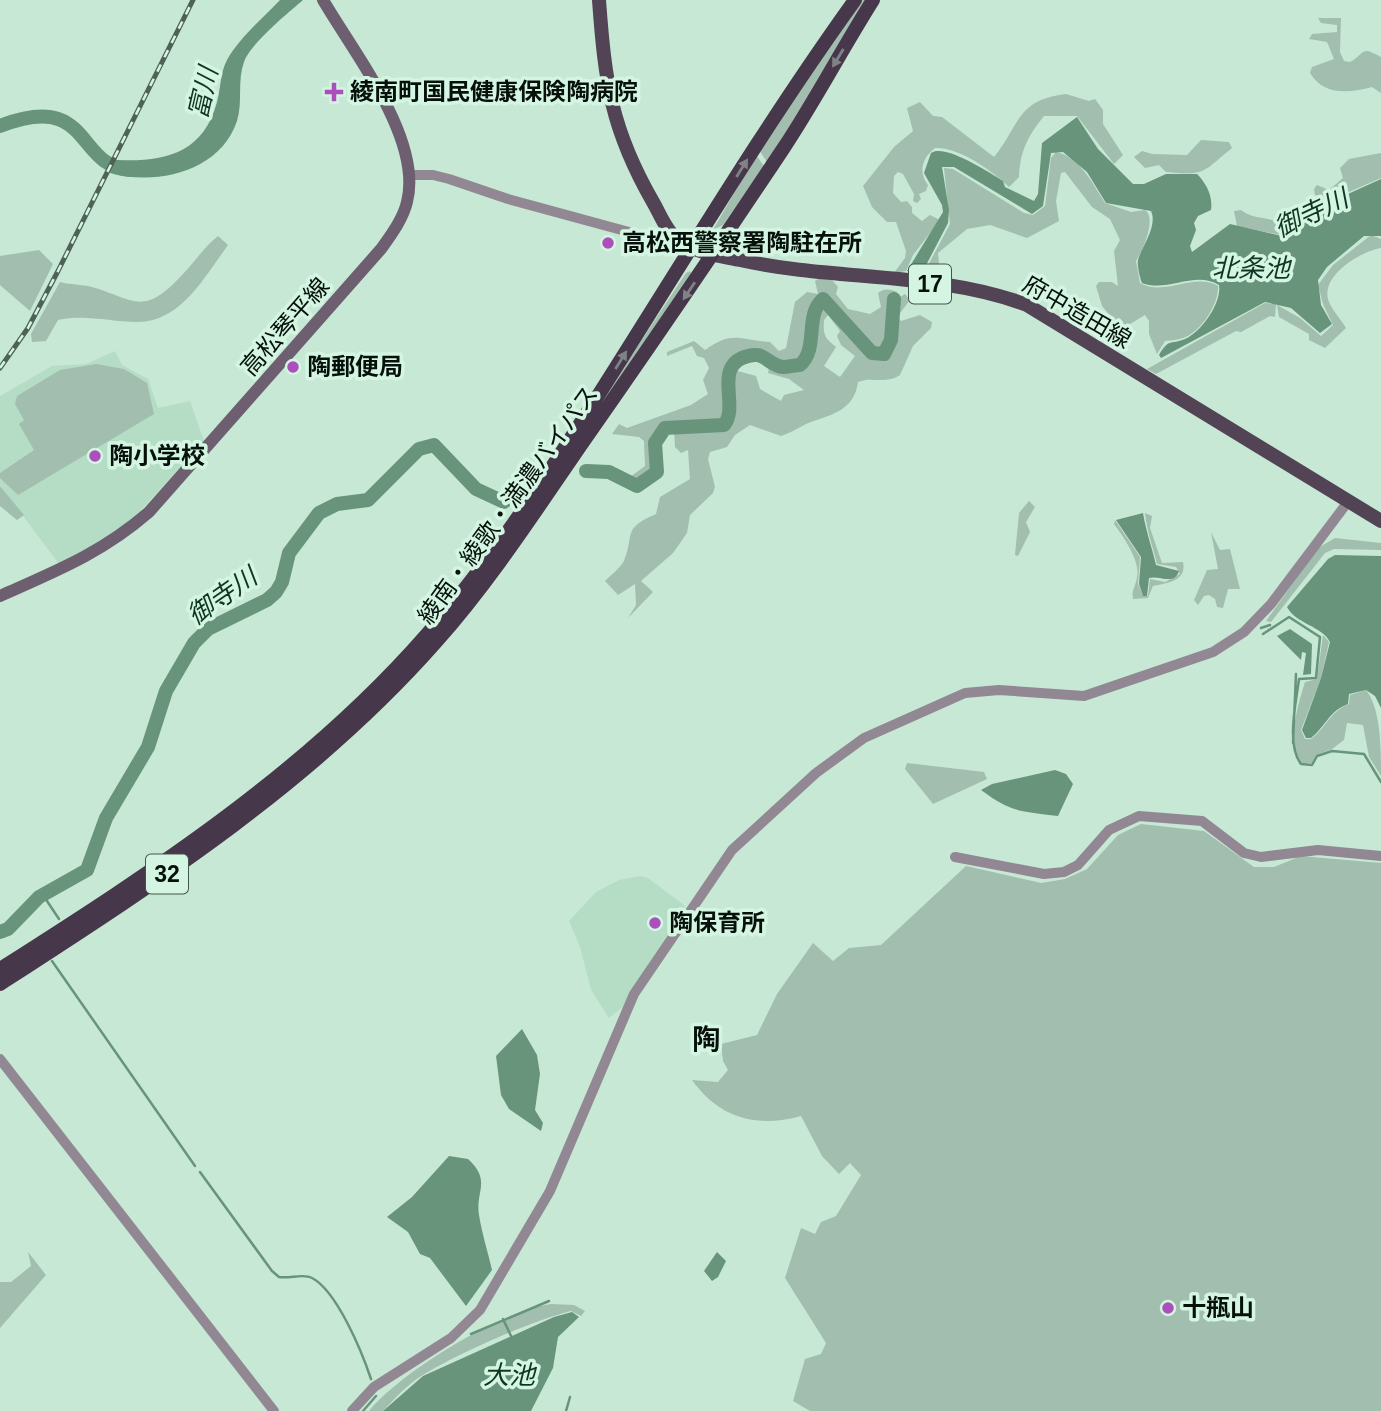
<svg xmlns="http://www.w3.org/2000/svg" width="1381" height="1411" font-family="Arial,'Noto Sans JP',sans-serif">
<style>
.built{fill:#b5ddc6}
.green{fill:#a2beae;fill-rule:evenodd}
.water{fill:#67947b}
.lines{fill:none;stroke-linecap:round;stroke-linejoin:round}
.stream{stroke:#67947b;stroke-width:2.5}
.river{stroke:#67947b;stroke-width:14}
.tertiary{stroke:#918893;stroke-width:10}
.secondary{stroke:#6d5f6f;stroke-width:12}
.primary{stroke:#524355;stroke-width:14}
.trunk{stroke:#47374a;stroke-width:14}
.rail-casing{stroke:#4e6257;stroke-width:5}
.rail{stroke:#d4f5e2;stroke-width:2.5;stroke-dasharray:8;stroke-linecap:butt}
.oneway{fill:#7f8387}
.poi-dot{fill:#ab50bb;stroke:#d4f5e2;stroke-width:2.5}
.labels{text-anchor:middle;stroke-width:7;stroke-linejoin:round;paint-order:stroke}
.shield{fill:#d4f5e2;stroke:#44554c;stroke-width:2}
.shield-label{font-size:23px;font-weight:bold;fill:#06110b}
.poi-label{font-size:24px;font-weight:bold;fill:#06110b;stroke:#d4f5e2;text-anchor:start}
.street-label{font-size:24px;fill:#06110b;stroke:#d4f5e2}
.water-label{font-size:26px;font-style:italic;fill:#0f3623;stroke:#d4f5e2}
.quarter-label{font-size:28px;font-weight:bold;fill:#06110b;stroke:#d4f5e2}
</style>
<rect width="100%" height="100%" fill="#c7e8d5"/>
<path class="built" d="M115,351L122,365L148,379L158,408L190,401L204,441L141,510L119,530L59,564L0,485V396L52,366L86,364Z
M640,876L648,878L684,905L685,910L623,1007L609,1018L591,990L580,947L569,921L596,892L619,880Z"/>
<path class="green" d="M860,0H868L767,162L759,150Z
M1318,18H1341L1340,52L1344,61L1350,62C1366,53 1360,45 1381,57V93L1372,87C1349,93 1324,96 1310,73L1312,67L1334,59L1327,42L1309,39L1312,34L1337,32V25L1321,23Z
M1066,94L1089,101L1095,99L1103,110V124L1123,155L1114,164L1077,116H1044C1028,136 1020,151 1019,177L1009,187C992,171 960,147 935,148C922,158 918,172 928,185L926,191L919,194L921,199L917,203L913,201L914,194L903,174L898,172L894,176L893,193L901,202L907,201L912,207V213L922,221L930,215L940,220L913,255L906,271L894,273L905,258L906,251L896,222H887L872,207L863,186L894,147L913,131L907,108L920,102L933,116L942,117L994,157C1020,125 1016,100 1066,94Z
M1201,140L1229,142L1232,148C1202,172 1207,176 1166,172L1159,165L1145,168L1134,157L1142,151L1152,154L1187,155Z
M1056,152C1080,157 1093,184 1105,203L1131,212L1145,210C1157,218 1143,250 1136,261L1140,283C1165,297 1194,272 1218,286C1219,304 1201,332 1183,338C1177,340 1171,340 1165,341L1157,354L1149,334V321L1145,315L1120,330L1108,318H1112L1102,306L1096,286L1099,282H1112L1118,286L1114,251L1120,240L1110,219L1092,207L1065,172L1061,173L1056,201L1059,221L1027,238L990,225L967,229L938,253L939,263L932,274L924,273L950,224L944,168L953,169L1024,213L1033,215L1045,206L1051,158Z
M1381,153V178L1319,205V200L1324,198L1315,195L1314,189L1317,185L1329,190L1343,178L1340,168L1349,159Z
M756,155L764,166L723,225L713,230Z
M1241,210C1253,220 1270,216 1283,225L1284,232L1281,235L1237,226L1234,211Z
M1371,235L1381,239V248C1362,251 1322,274 1328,299C1330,308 1341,319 1346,328L1325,348L1309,340V334L1279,317L1277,305L1300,318L1321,336L1333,325L1323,304L1318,285L1333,265Z
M218,236L228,245C205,276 181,322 138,322C110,322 86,314 58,320L46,341L32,342L31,334L60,282C70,285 81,284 92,287C136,300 143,317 182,275C195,262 203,248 218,236Z
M39,250L53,264L30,311L0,285V256Z
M690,271L692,275L575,441L686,273Z
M818,279L832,280L838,287L836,294L848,309L870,314L881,307L878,293C884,288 890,289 897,292C883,310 896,335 883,353L873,352L823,298L815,305L805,359C787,373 778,358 761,353C701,362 744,394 724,424L665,426L653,442L655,471L637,484L631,483L630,477L645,466L644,441L639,437L612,434L619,424L627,428L691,405L708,394L703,380L709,368L704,358L697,356L692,346L667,356V352L694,341L705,350C733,330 739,340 770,342L779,351L786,348L795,302L807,292L818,294L815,281Z
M905,294L910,300L897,317L901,321L920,315L932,322L931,328L913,346L900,375C885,385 872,376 858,382C854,412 829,415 806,424C798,428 790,433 781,436L750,425L735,435L727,447L710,452L708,459L715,487L713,493L690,515L687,533L673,553L641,581L653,592L628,618L636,605L635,584L618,595L605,581C611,575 620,568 624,561C635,535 621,529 656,514L660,497L690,479L688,450L681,453L675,447L674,429H719L726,426C740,409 724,387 734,370L756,376L760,389L781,401L784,395L804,390L789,379L768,373L770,362C782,370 796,370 808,361L818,308L823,302L871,355H885L891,348L895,300ZM828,315L840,331L837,336L841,345L855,356L840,377L824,366L836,347C824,338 823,334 824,320Z
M1265,303L1276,304L1275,317L1270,316L1241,332L1236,331L1156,374L1147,369Z
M96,364L124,369L147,383L154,414L18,495L0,478V473L34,450L19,424L24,420L15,404L17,396L60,370Z
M0,486L24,515L17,520L0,506Z
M1029,501L1035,507L1026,522L1030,532L1018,556L1015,555L1019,513Z
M1145,513L1152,516L1150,528L1162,563L1183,562C1187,581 1168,583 1153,586L1148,598L1133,599C1131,590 1136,586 1137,577C1141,562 1123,536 1114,524L1115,520L1140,557L1138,584L1143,596H1148L1150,579L1165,582L1180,574L1176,567L1157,564C1153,547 1147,532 1145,513Z
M1211,532L1220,550L1230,549L1240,589H1228L1223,608L1217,607L1215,599L1209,595L1204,596L1198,605L1194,600L1207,570L1218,569Z
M1335,538L1381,543V550L1334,549L1325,553L1271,622L1266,621L1318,548Z
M1323,635L1329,642L1321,678L1301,730L1305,739H1311C1327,727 1329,712 1349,704L1350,695L1366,690C1381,709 1381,748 1381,776L1369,757L1363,725L1347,723L1344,740L1332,749L1316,755L1312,763H1301C1286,742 1298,705 1305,682L1317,679Z
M907,763L984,772L987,779L933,804L905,769Z
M1141,824L1204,831L1254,867H1274L1301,856L1381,863V1411H810L793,1401L805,1359L821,1354L826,1343L785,1278L801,1228L815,1234L821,1222L836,1216L861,1175L850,1163L839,1174L822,1156L801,1116C757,1128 720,1119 692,1080L718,1082L728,1070L723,1061L721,1044L757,1035L777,994L813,943L833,961L849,948L881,945L966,866L1041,883L1065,879L1087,869L1118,835Z
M28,1252L46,1275L0,1328V1282H11L31,1266Z
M551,1304L574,1305L585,1311L581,1316L571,1311C531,1321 459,1353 423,1375C408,1384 395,1398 383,1411H369C399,1373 502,1310 551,1304Z"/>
<path class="water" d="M280,0H303C288,13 250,44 244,62C237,81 243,102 237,121C220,172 156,186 110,173L117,160C164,162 203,154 217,102C221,88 220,73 227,60C240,37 262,19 280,0Z
M1077,117L1098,149L1133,184H1144L1166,174H1197C1207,184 1213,197 1211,210L1198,216L1194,223L1196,230L1190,246L1192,252L1230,224L1282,236L1317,208L1381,179V236H1364L1327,267L1318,280L1321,305L1332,324L1320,333L1291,308L1265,302L1161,358L1159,355C1169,338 1170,345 1185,339C1201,332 1222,303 1219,285C1195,270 1167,293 1142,283C1140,278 1137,266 1138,260C1142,246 1158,226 1151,211L1106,203L1087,172L1063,152L1051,153L1043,206L1032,214L954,167H942L949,210L948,223L922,273L907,271L943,212L942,205L924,173L931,153C944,143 989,172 1003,181L1005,187L1034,201L1038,194L1042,143Z
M1143,513C1146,532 1152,547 1156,565L1179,571C1174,586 1160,575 1149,578L1147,596H1143L1139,584L1141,557L1116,520Z
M1335,555L1381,556V708L1375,696L1366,690L1349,694L1348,704C1329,711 1326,726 1311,738H1306L1302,730L1321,678L1330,642C1322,626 1296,624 1287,607L1328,559Z
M1290,629L1312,644L1311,674L1303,675L1306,653L1302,652L1301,660L1277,636Z
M1055,770L1066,774L1073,784L1058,816C1021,811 1012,813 981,790L992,784Z
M522,1029L537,1055L540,1074L535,1110L543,1123L541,1131L509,1109L501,1095L496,1056Z
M449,1156L468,1159C492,1181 475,1191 479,1215C482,1234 488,1252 492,1270L466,1306L430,1258L420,1254L408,1232L387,1217L412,1197Z
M717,1252L726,1261L718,1277L712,1281L704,1271Z
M572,1312L579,1317L558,1337L553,1368L531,1411H383L423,1376L554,1317Z"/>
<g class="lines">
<path class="stream" d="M1261,628L1270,625
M1263,634L1289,617L1320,637L1316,678L1299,679C1296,703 1286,745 1301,764L1312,765L1317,756L1332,751L1364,754L1381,782
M1293,743L1296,674
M43,895L59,919
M52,961L195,1166
M200,1172L272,1271L279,1277C289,1279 304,1273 312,1278C337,1291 362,1352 371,1379
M503,1319L512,1338
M471,1334L549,1301
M363,1411L376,1396
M566,1411L570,1397"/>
<path class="river" d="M0,126C93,90 74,167 131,170
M586,471L609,472L637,486L657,472L655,443L665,428L724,425C739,407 715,370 742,358C765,348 766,365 783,367C789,367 795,365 800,365C819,349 804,315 823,299L872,353L884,354L891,340L894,299
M0,932L8,929L39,897L87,870L106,818L148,747L166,691L194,643L208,629L267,600L276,592L282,582L289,553L319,513L337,504L368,500L419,449L434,445L476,489L504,502"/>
<path class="tertiary" d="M410,175H433L449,179L508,199L662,241H679
M955,857L1044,874L1064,872L1078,865L1109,830L1139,816L1202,821L1244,853L1261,857L1318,850L1381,856
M0,1059L274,1411
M352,1411L374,1387L451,1338L480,1310L550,1191L634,994L732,850L816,773L864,738L965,693L999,690L1084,696L1213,652L1244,632L1271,604L1347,503"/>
<path class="secondary" d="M0,596C56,571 102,553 149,512L381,249C391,235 403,219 407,202C423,140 354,53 323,0"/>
<path class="primary" d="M599,0C605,82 611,129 653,202C660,214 667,233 679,241C696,253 721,256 740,260C833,281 938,271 1027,305L1381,521"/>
<path class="trunk" d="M0,969C154,871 307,772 428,633C503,547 564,450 625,353C700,234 773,114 855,0
M0,984C156,883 312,783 436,642C491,580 536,510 583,442C651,345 717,248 783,149C815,101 842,49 873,0"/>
<g class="rail-casing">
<path id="rail" d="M0,368L28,328L58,271L193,0"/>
</g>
<use href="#rail" class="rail"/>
</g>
<defs><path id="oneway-solid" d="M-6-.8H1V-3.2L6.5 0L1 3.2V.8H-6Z" transform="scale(1.75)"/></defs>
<g class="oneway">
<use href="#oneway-solid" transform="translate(838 58) rotate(121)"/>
<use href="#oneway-solid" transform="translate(742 168) rotate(-58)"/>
<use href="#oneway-solid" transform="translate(689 291) rotate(124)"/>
<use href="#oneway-solid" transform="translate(621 360) rotate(-58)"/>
</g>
<g class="poi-dot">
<path d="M330.5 81.5h7v7h7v7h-7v7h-7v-7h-7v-7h7z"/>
<circle cx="608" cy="243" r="7"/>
<circle cx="293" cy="367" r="7"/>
<circle cx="95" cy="456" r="7"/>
<circle cx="655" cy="923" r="7"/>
<circle cx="1168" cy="1308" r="7"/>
</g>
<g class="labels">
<g class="shield">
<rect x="909" y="264.5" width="42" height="39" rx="5"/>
<rect x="146" y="854.5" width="42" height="39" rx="5"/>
</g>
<g class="shield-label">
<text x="930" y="292">17</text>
<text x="167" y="882">32</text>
</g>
<g class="poi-label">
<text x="350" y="100">綾南町国民健康保険陶病院</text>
<text x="622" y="251">高松西警察署陶駐在所</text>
<text x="307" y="375">陶郵便局</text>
<text x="109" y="464">陶小学校</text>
<text x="669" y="931">陶保育所</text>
<text x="1182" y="1316">十瓶山</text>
</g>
<g class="street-label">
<text transform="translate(1077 312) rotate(30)" y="8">府中造田線</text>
<text transform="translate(285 327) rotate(-49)" y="8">高松琴平線</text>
<text transform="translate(508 505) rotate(-54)" y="8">綾南・綾歌・満濃バイパス</text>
</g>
<g class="water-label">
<text transform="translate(203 93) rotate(-77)" y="9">富川</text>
<text transform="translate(1311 213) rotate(-25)" y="9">御寺川</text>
<text x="1251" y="277">北条池</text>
<text transform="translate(222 596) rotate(-35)" y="9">御寺川</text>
<text x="509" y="1384">大池</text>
</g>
<g class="quarter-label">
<text x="706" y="1049">陶</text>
</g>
</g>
</svg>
